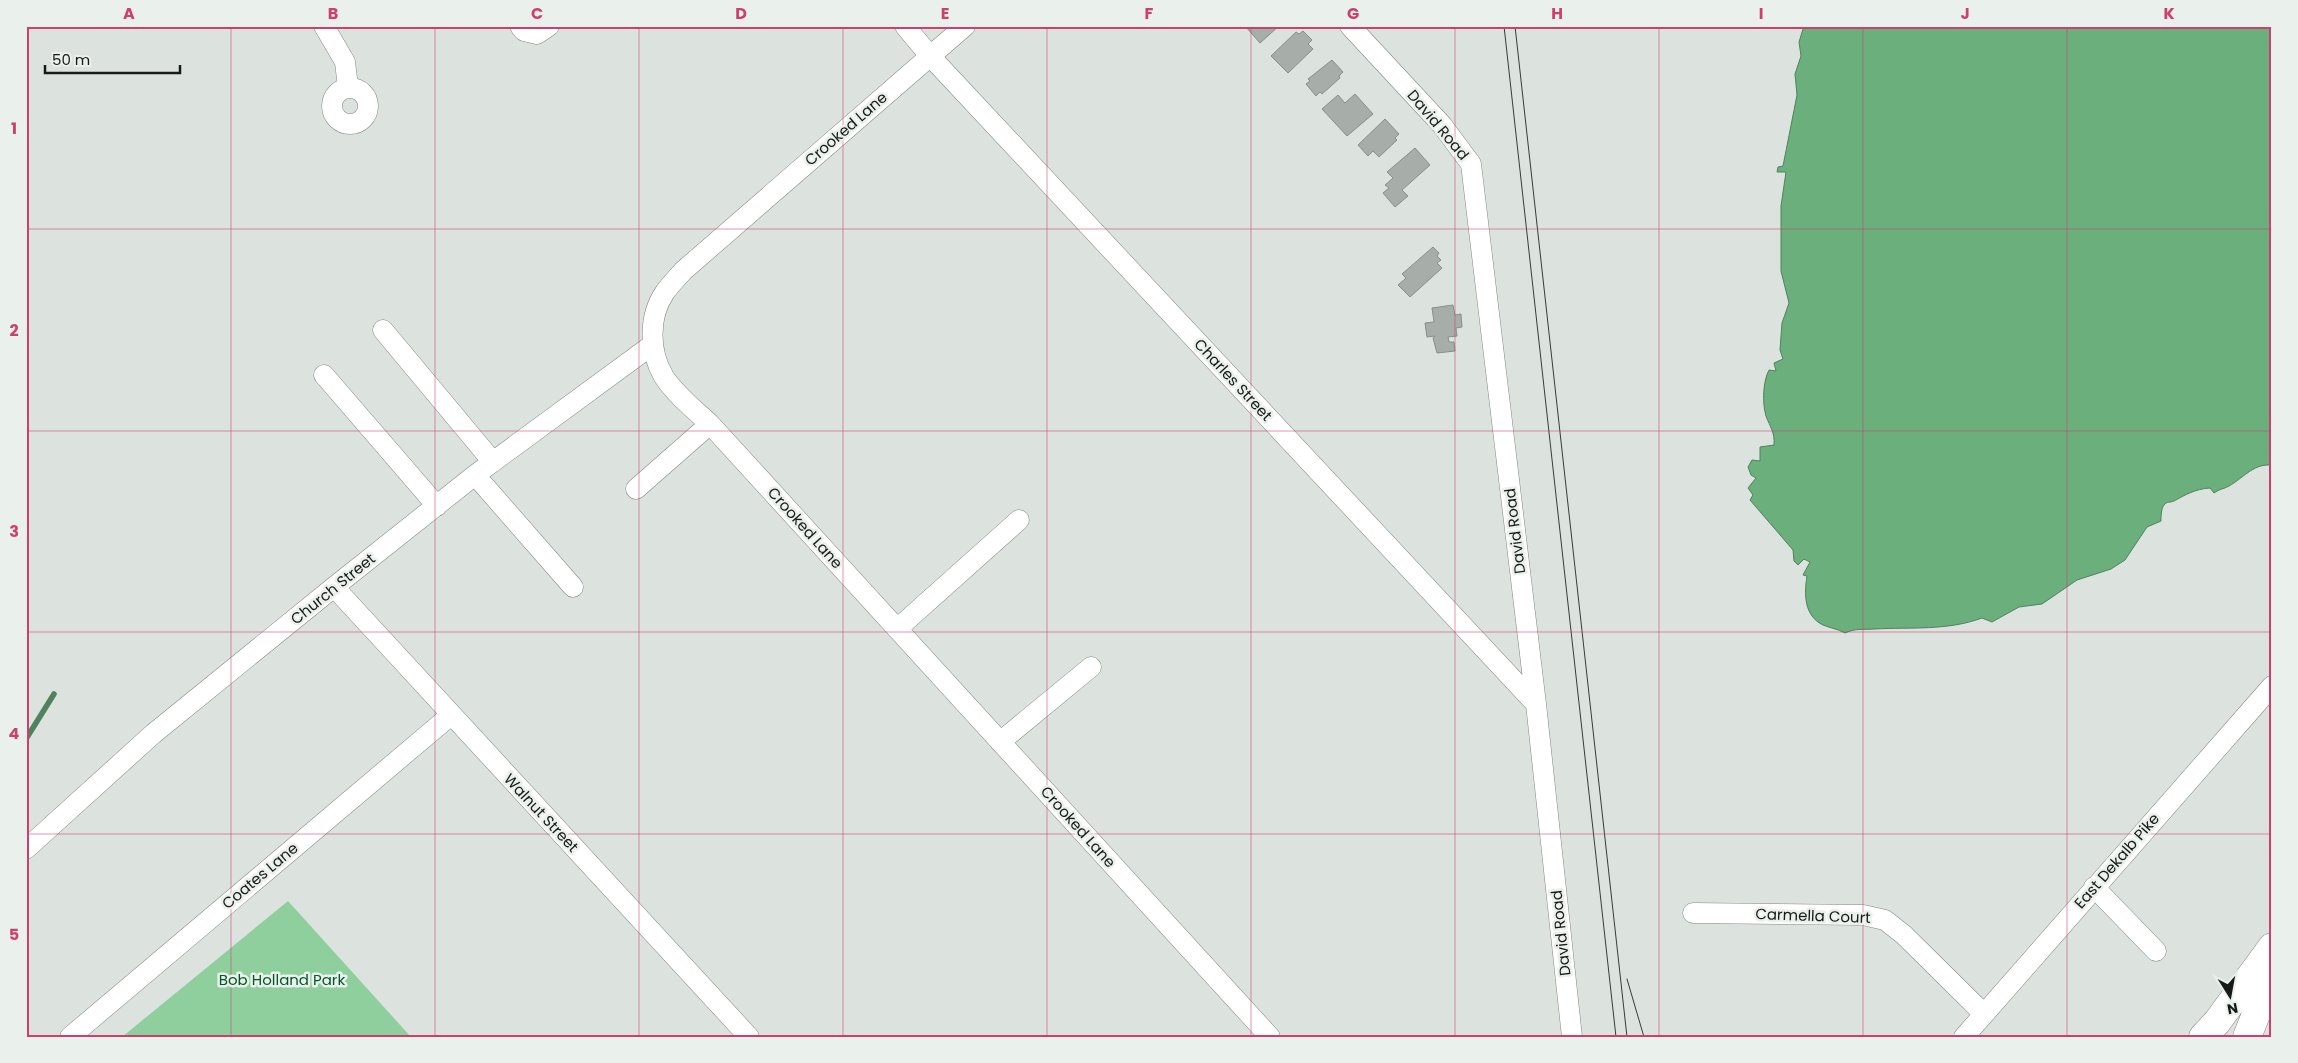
<svg xmlns="http://www.w3.org/2000/svg" width="2298" height="1063" font-family="Poppins,sans-serif">
<style>
.green{fill:#8ecf9d}
.water{fill:#6aaf7c;stroke:#51825e}
.lines{fill:none;stroke-linecap:round;stroke-linejoin:round}
.stream{stroke:#51825e;stroke-width:5.5}
.building{fill:#a7ada8;stroke:#888e89}
.minor-casing{stroke:#828883;stroke-width:21}
.highway-casing{stroke:#828883;stroke-width:29}
.minor{stroke:#fff;stroke-width:20}
.highway{stroke:#fff;stroke-width:28}
.tram{stroke:#373b38;stroke-width:1}
.grid{fill:none;stroke:#cc3f6f;stroke-width:1;stroke-opacity:0.55}
.labels{text-anchor:middle;stroke-width:5;stroke-linejoin:round;paint-order:stroke}
.street-label{font-size:15px;fill:#171a18;stroke:#eaf0eb}
.park-label{font-size:15px;fill:#035829;stroke:#eaf0eb}
.neatline{fill:none;stroke:#cc3f6f;stroke-width:2}
.grid-label{font-size:16px;text-anchor:middle;font-weight:bold;fill:#cc3f6f}
</style>
<rect width="100%" height="100%" fill="#dce3de"/>
<path class="green" d="M288,901L411,1037H122Z"/>
<path class="water" d="M1804,26H2272L2270,465C2253,464 2242,479 2229,486C2224,489 2219,489 2214,493L2210,488C2195,489 2185,495 2174,501C2170,503 2167,501 2164,505C2161,509 2161,517 2161,521L2147,527L2125,560L2111,569L2077,580L2042,604L2019,607L1992,622L1982,618C1947,631 1910,627 1875,629C1862,630 1856,628 1845,633C1838,629 1830,628 1823,625C1804,616 1804,594 1807,576L1803,575L1810,562L1804,559L1798,565L1794,561L1793,550L1750,500L1753,495L1748,488L1756,478L1751,475L1748,467L1752,460L1760,461V447L1774,445C1775,432 1770,427 1766,416C1762,403 1763,381 1769,370L1776,371L1774,363L1783,359L1780,350L1782,323L1789,303L1781,271V206L1786,172H1777L1778,167L1783,166L1797,95L1795,74L1801,56L1799,42Z"/>
<g class="lines">
<path class="stream" d="M26,739L54,694"/>
</g>
<path class="building" d="M1245,26H1279L1260,43Z
M1303,31L1312,40L1308,44L1313,49L1288,73L1271,56L1296,32L1299,34Z
M1332,60L1343,72L1339,76L1340,78L1322,94L1320,92L1316,96L1306,84L1310,81L1308,79Z
M1355,94L1373,114L1347,136L1322,109L1338,95L1345,103Z
M1385,119L1399,134L1395,138L1397,140L1379,157L1373,151L1368,156L1358,145Z
M1415,148L1430,165L1402,190L1408,196L1395,207L1383,193L1389,188L1385,185L1393,178L1387,172Z
M1433,247L1439,253L1437,256L1441,260L1437,263L1442,268L1410,297L1398,285L1406,278L1402,274Z
M1453,305L1455,315L1461,314L1462,327L1456,328L1457,336L1448,337L1449,342H1454L1455,351L1437,353L1433,338L1435,336L1427,337L1425,323L1434,322L1432,308Z"/>
<g class="lines">
<g class="minor-casing">
<path id="minor" d="M324,26L345,62L348,87
M520,26L524,31L537,34L549,26
M905,26L930,56L1536,704
M965,26L683,271C677,278 670,285 665,292C648,317 649,352 664,377C676,395 695,410 710,424L1270,1037
M1350,26L1442,125L1471,164L1536,704L1572,1037
M332 106a18 18 0 1 1 36 0a18 18 0 1 1-36 0Z
M383,330L493,462
M324,375L437,506
M475,475L573,587
M636,489L710,424
M334,587L749,1037
M897,629L1019,520
M1000,742L1091,667
M26,849L153,734L334,587L475,475L652,345
M2094,887L2156,951
M1693,913L1863,915L1885,920L1904,935L1984,1014
M70,1037L451,715
M1964,1037L2272,686"/>
</g>
<g class="highway-casing">
<path id="highway" d="M2203,1037L2217,1022L2272,947
M2247,1037L2272,974"/>
</g>
<use href="#minor" class="minor"/>
<use href="#highway" class="highway"/>
<path class="tram" d="M1504,26L1616,1037
M1515,26L1627,1037
M1627,979L1644,1037"/>
</g>
<path class="grid" d="M231,26V1037M435,26V1037M639,26V1037M843,26V1037M1047,26V1037M1251,26V1037M1455,26V1037M1659,26V1037M1863,26V1037M2067,26V1037M26,229H2272M26,431H2272M26,632H2272M26,834H2272"/>
<g class="labels">
<g class="street-label">
<text transform="translate(1438 125) rotate(50)" y="5">David Road</text>
<text transform="translate(846 129) rotate(-41)" y="5">Crooked Lane</text>
<text transform="translate(1233 380) rotate(47)" y="5">Charles Street</text>
<text transform="translate(805 528) rotate(48)" y="5">Crooked Lane</text>
<text transform="translate(1515 531) rotate(-97)" y="5">David Road</text>
<text transform="translate(333 589) rotate(-39)" y="5">Church Street</text>
<text transform="translate(541 813) rotate(47)" y="5">Walnut Street</text>
<text transform="translate(1078 827) rotate(48)" y="5">Crooked Lane</text>
<text transform="translate(2117 861) rotate(-49)" y="5">East Dekalb Pike</text>
<text transform="translate(260 876) rotate(-40)" y="5">Coates Lane</text>
<text transform="translate(1813 916) rotate(2)" y="5">Carmella Court</text>
<text transform="translate(1561 933) rotate(-96)" y="5">David Road</text>
</g>
<g class="park-label">
<text x="282" y="985">Bob Holland Park</text>
</g>
</g>
<rect width="2298" height="1063" fill="none" stroke="#eaf0eb" stroke-width="55"/>
<g transform="translate(2230 996) rotate(169)" stroke="#eaf0eb" stroke-width="4" paint-order="stroke">
<path d="M0-4L9 19L0 12L-9 19Z" fill="#171a18"/>
<text y="-8" font-size="14" font-weight="bold" text-anchor="middle" fill="#171a18">N</text>
</g>
<path d="M45 65v8h135v-8" fill="none" stroke="#171a18" stroke-width="2.5"/>
<text x="52" y="65" font-size="15" fill="#171a18" stroke="#eaf0eb" stroke-width="4" paint-order="stroke">50 m</text>
<rect x="28" y="28" width="2242" height="1008" class="neatline"/>
<g class="grid-label">
<text x="129" y="19">A</text>
<text x="333" y="19">B</text>
<text x="537" y="19">C</text>
<text x="741" y="19">D</text>
<text x="945" y="19">E</text>
<text x="1149" y="19">F</text>
<text x="1353" y="19">G</text>
<text x="1557" y="19">H</text>
<text x="1761" y="19">I</text>
<text x="1965" y="19">J</text>
<text x="2169" y="19">K</text>
<text x="14" y="134">1</text>
<text x="14" y="336">2</text>
<text x="14" y="537">3</text>
<text x="14" y="739">4</text>
<text x="14" y="940">5</text>
</g>
</svg>
